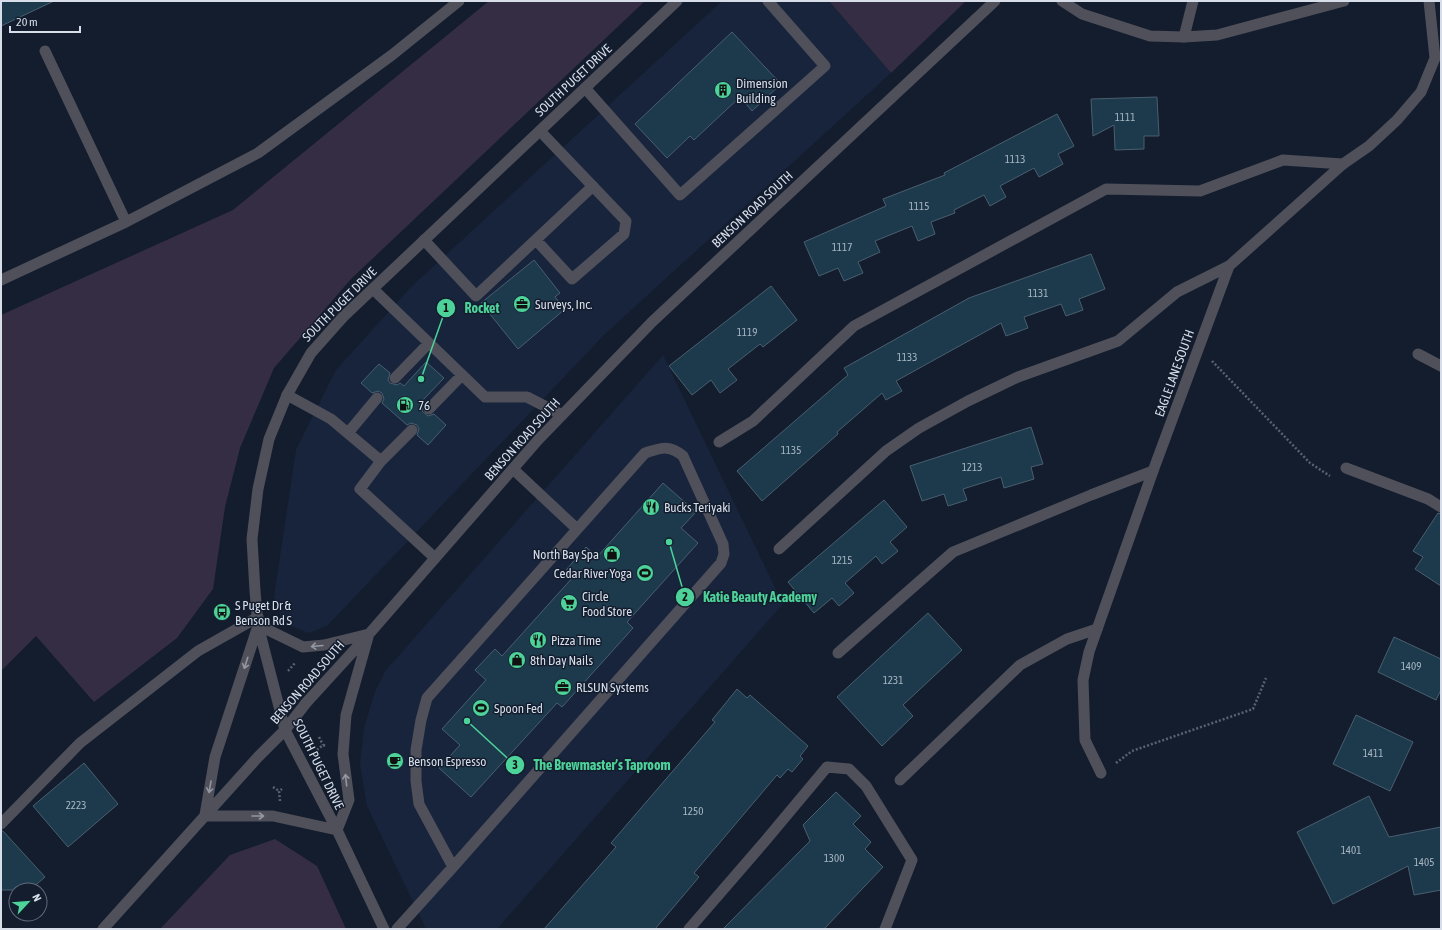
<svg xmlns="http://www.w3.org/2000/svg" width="1442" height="930" font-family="'Asap Condensed',sans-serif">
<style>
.built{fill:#17243b}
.green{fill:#352d43}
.building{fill:#1d3a4d;stroke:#495f6f}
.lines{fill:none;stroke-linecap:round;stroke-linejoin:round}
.path{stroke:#596271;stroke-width:2.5;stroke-dasharray:2 2;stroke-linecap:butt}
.service{stroke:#4f505a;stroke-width:11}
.minor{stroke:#4f505a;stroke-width:11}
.tertiary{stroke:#4f505a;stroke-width:11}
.oneway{stroke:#9397a2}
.labels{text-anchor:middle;stroke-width:3;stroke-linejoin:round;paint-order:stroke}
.number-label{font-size:11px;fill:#a8b5c3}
.street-label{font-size:13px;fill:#d7deea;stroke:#131d2e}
.poi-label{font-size:13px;fill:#d7deea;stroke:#131d2e;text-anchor:start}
.leader{fill:none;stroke:#4dd39a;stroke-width:1.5}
.callout-dot{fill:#4dd39a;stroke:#131d2e;stroke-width:1.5}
.mark-label{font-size:12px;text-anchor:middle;font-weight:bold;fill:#111}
.callout-label{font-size:14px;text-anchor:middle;font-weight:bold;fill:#4dd39a;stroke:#131d2e;stroke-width:3;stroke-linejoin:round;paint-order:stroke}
</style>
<rect width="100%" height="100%" fill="#131d2e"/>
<path class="built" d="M722,1H829L891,73L605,334L327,626L309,633L283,623L274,597L296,450L336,370L411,287Z
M663,355L783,604L497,929H426L367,806L360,764L364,728L375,692L386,670Z"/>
<path class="green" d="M489,1H645L351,279L274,368L240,448L225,507L213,589L177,638L94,702L36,636L1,671V315L233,210Z
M829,1H966L891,73Z
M275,839L317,866L346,929H160L230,855Z"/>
<path class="building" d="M1,1H54L1,26Z
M732,32L781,84L752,111L740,97L694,140L690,136L667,158L635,124Z
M1157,97L1159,136H1144V149L1115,150L1114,125L1093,136L1091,99Z
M1057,114L1074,146L1058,154L1063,164L1039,177L1034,168L1000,186L1006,197L990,206L984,195L954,210L955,213L931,222L935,234L918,241L912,226L875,241L880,252L858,262L863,273L844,281L838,268L819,276L804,242L886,206L883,199L945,175L944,173Z
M1091,254L1105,289L1079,299L1083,310L1066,316L1061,304L1024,317L1028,328L1006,336L1001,323L896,381L902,391L886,400L882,393L837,432L838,434L762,501L737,471L848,375L844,368L969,298Z
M534,260L560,293L555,297L565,309L518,349L481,303Z
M771,286L797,320L763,347L760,344L728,369L737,380L720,393L711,380L692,395L669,366Z
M426,362L444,378L421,402L424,404L422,411L428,416L434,414L446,425L428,445L417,435L419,429L417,425L411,423L407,425L382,403L384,399L382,393L378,391L372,393L361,383L379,364L390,373L388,380L390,383L397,385L400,383L404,386Z
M1031,427L1043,464L1031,467L1034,479L1004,488L1001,477L963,489L967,500L948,506L944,494L922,501L910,466Z
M663,483L696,512L681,528L698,543L627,622L633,628L562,707L557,703L471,797L439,768L460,745L442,729L486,680L475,670L495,649L502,656L574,576L566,570L586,547L597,557Z
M884,500L907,527L890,542L898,551L882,564L876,556L845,583L854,593L839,606L832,598L814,613L788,582Z
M1438,513L1441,514V586L1415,569L1423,557L1413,551Z
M928,613L962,650L903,705L913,716L882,746L837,697Z
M1394,637L1441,659V690L1436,700L1378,672Z
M737,689L747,698L750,695L808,746L800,756L803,759L792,772L788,769L780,778L777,775L694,873L699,877L655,929H544L616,847L611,843L715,722L712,720Z
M1356,715L1413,742L1390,791L1333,764Z
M84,763L118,804L68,847L33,806Z
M836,792L861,816L853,824L871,842L865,849L883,867L824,929H723L810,841L803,825Z
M1369,796L1389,837L1441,827V890L1414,895L1408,866L1333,904L1297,832Z
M1,831H3L45,877L30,890H1Z"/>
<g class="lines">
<path class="path" d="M1212,361L1310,463L1330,476
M288,671L295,663
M319,737L323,745
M317,750L323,745L326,746
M1116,763L1132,751L1253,709L1266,678
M273,787L279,791
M280,801L279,791L282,789"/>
<path class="service" d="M1184,37L1193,1
M45,51L126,222
M585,88L680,195L825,66L768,1
M424,240L476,296L593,186
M536,240L572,279L624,234L626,221L540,131
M1,280L126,222L258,153L392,55L459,1
M373,289L485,397H527L562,415
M1418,354L1441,366
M395,378L429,343
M287,395L331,419L381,461L360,489L435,558
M429,409L462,375
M348,433L377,398
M719,442L753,421L854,326L1106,189L1200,191L1283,160L1343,164
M381,461L412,430
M1346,468L1428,499L1441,507
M513,469L577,529
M779,549L886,451L919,428L968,401L1018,377L1118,341L1177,292L1229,266
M838,653L953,552L1091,495L1153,471
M900,780L1020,665L1067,639L1097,629
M1,824L80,743L198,651L258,617
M397,929L453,867L721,563L724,554L723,544L683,456C669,444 661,448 645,453L427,698L421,720L416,750V781L419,804L453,867
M689,929L766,840L827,767L849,769L866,786L912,860L885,929"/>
<path class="minor" d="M1062,1L1082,14L1150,36L1184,37L1217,35L1344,1
M1101,773L1085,740L1083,680L1089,652L1153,471L1229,266L1343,164L1369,146L1397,120L1421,92L1435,58L1429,1"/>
<path class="tertiary" d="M258,625L303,647L324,645L369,634
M205,815L215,757L258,626
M205,816H273L337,830
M337,830L349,800L343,754L346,715L368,637
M103,929L258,757L285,730L306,703L369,634L538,440L652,322L995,1
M384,929L337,830L285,730L258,625L255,591L252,539L258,489L269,439L287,395L311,353L343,317L677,1"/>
</g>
<defs><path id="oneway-shaft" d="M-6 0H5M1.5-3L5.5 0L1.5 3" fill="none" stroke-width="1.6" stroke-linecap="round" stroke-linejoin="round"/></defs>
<g class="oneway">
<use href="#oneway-shaft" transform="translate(317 646) rotate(175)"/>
<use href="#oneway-shaft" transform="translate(246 663) rotate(108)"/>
<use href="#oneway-shaft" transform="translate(346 780) rotate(-97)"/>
<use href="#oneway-shaft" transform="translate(210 787) rotate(100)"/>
<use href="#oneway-shaft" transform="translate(258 816)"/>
</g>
<defs>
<g id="building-disc" transform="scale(0.9)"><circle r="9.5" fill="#4dd39a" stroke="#131d2e"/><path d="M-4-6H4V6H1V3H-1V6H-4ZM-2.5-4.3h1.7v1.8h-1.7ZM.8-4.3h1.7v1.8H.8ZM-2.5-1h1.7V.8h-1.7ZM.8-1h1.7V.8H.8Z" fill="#111"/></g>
<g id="office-disc" transform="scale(0.9)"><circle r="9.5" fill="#4dd39a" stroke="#131d2e"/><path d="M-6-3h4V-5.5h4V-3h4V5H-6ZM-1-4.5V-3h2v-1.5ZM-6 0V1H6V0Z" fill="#111"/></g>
<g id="fuel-disc" transform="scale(0.9)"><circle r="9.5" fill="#4dd39a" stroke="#131d2e"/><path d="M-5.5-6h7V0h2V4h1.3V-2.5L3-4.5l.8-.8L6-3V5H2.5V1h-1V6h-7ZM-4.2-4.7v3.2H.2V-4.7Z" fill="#111"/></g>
<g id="restaurant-disc" transform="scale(0.9)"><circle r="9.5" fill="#4dd39a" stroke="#131d2e"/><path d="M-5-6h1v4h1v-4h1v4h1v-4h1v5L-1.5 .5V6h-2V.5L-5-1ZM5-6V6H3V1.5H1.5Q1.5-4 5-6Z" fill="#111"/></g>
<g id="shop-disc" transform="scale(0.9)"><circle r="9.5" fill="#4dd39a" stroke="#131d2e"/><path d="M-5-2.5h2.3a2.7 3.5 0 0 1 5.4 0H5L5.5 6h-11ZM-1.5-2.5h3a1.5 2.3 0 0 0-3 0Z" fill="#111"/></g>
<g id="stadium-disc" transform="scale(0.9)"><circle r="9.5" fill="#4dd39a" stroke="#131d2e"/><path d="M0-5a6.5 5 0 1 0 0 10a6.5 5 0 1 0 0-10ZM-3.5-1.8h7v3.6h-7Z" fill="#111"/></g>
<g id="supermarket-disc" transform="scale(0.9)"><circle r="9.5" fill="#4dd39a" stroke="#131d2e"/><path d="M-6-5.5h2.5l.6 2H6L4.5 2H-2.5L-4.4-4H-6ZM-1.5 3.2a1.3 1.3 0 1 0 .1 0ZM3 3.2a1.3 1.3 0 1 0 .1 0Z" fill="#111"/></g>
<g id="bus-disc" transform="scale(0.9)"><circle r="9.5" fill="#4dd39a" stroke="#131d2e"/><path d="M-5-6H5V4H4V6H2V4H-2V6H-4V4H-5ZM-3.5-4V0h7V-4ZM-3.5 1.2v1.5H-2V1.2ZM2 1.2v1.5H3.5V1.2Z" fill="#111"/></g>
<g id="cafe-disc" transform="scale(0.9)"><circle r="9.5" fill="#4dd39a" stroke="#131d2e"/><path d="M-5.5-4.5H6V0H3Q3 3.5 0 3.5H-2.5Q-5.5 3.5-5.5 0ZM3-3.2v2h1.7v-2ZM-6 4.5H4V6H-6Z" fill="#111"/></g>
</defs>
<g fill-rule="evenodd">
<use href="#building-disc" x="723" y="90"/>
<use href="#office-disc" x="522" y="304"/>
<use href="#fuel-disc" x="405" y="405"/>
<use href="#restaurant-disc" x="651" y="507"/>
<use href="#shop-disc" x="612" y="554"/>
<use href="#stadium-disc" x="645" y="573"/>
<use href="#supermarket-disc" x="569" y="603"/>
<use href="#bus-disc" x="222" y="612"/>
<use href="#restaurant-disc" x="538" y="640"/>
<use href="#shop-disc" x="517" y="660"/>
<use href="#office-disc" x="563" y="687"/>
<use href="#stadium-disc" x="481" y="708"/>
<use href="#cafe-disc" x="395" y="761"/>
</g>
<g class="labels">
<g class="number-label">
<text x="1125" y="121">1111</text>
<text x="1015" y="163">1113</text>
<text x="919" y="210">1115</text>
<text x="842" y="251">1117</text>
<text x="1038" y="297">1131</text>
<text x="747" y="336">1119</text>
<text x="907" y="361">1133</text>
<text x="791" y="454">1135</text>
<text x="972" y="471">1213</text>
<text x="842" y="564">1215</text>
<text x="1411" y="670">1409</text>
<text x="893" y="684">1231</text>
<text x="1373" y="757">1411</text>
<text x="76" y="809">2223</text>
<text x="693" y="815">1250</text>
<text x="1351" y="854">1401</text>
<text x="834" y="862">1300</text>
<text x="1424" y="866">1405</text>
</g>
<g class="street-label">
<text transform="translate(573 80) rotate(-43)" y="5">SOUTH PUGET DRIVE</text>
<text transform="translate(752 209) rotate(-43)" y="5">BENSON ROAD SOUTH</text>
<text transform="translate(339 304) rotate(-45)" y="5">SOUTH PUGET DRIVE</text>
<text transform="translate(1174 373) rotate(-70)" y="5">EAGLE LANE SOUTH</text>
<text transform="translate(522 439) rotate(-48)" y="5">BENSON ROAD SOUTH</text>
<text transform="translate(307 682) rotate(-49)" y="5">BENSON ROAD SOUTH</text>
<text transform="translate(319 764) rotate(64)" y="5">SOUTH PUGET DRIVE</text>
</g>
<g class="poi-label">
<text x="736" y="88">Dimension<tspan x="736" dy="15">Building</tspan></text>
<text x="535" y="309">Surveys, Inc.</text>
<text x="418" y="410">76</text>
<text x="664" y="512">Bucks Teriyaki</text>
<text x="599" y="559" text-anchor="end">North Bay Spa</text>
<text x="632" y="578" text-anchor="end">Cedar River Yoga</text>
<text x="582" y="601">Circle<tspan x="582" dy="15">Food Store</tspan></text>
<text x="235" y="610">S Puget Dr &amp;<tspan x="235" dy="15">Benson Rd S</tspan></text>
<text x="551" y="645">Pizza Time</text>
<text x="530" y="665">8th Day Nails</text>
<text x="576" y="692">RLSUN Systems</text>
<text x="494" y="713">Spoon Fed</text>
<text x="408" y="766">Benson Espresso</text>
</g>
</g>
<path class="leader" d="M421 379L446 308M669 542L685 597M467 721L515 765"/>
<g class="callout-dot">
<circle cx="421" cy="379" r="4"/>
<circle cx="669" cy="542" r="4"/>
<circle cx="467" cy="721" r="4"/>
<circle cx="446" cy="308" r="10"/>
<circle cx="685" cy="597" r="10"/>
<circle cx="515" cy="765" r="10"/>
</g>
<g class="mark-label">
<text x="446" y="312">1</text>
<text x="685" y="601">2</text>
<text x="515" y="769">3</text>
</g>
<g class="callout-label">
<text x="482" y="313">Rocket</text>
<text x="760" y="602">Katie Beauty Academy</text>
<text x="602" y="770">The Brewmaster’s Taproom</text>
</g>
<rect width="1442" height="930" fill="none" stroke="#d7deea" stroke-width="4"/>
<g transform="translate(28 902) rotate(64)"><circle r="19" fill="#131d2e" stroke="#616a79"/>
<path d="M0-3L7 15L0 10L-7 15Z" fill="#4dd39a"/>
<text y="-6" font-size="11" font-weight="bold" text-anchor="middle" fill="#d7deea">N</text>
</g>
<path d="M10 26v6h70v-6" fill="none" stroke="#d7deea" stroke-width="2"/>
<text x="16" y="26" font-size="12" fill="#d7deea" stroke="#131d2e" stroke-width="3" paint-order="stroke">20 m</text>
</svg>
